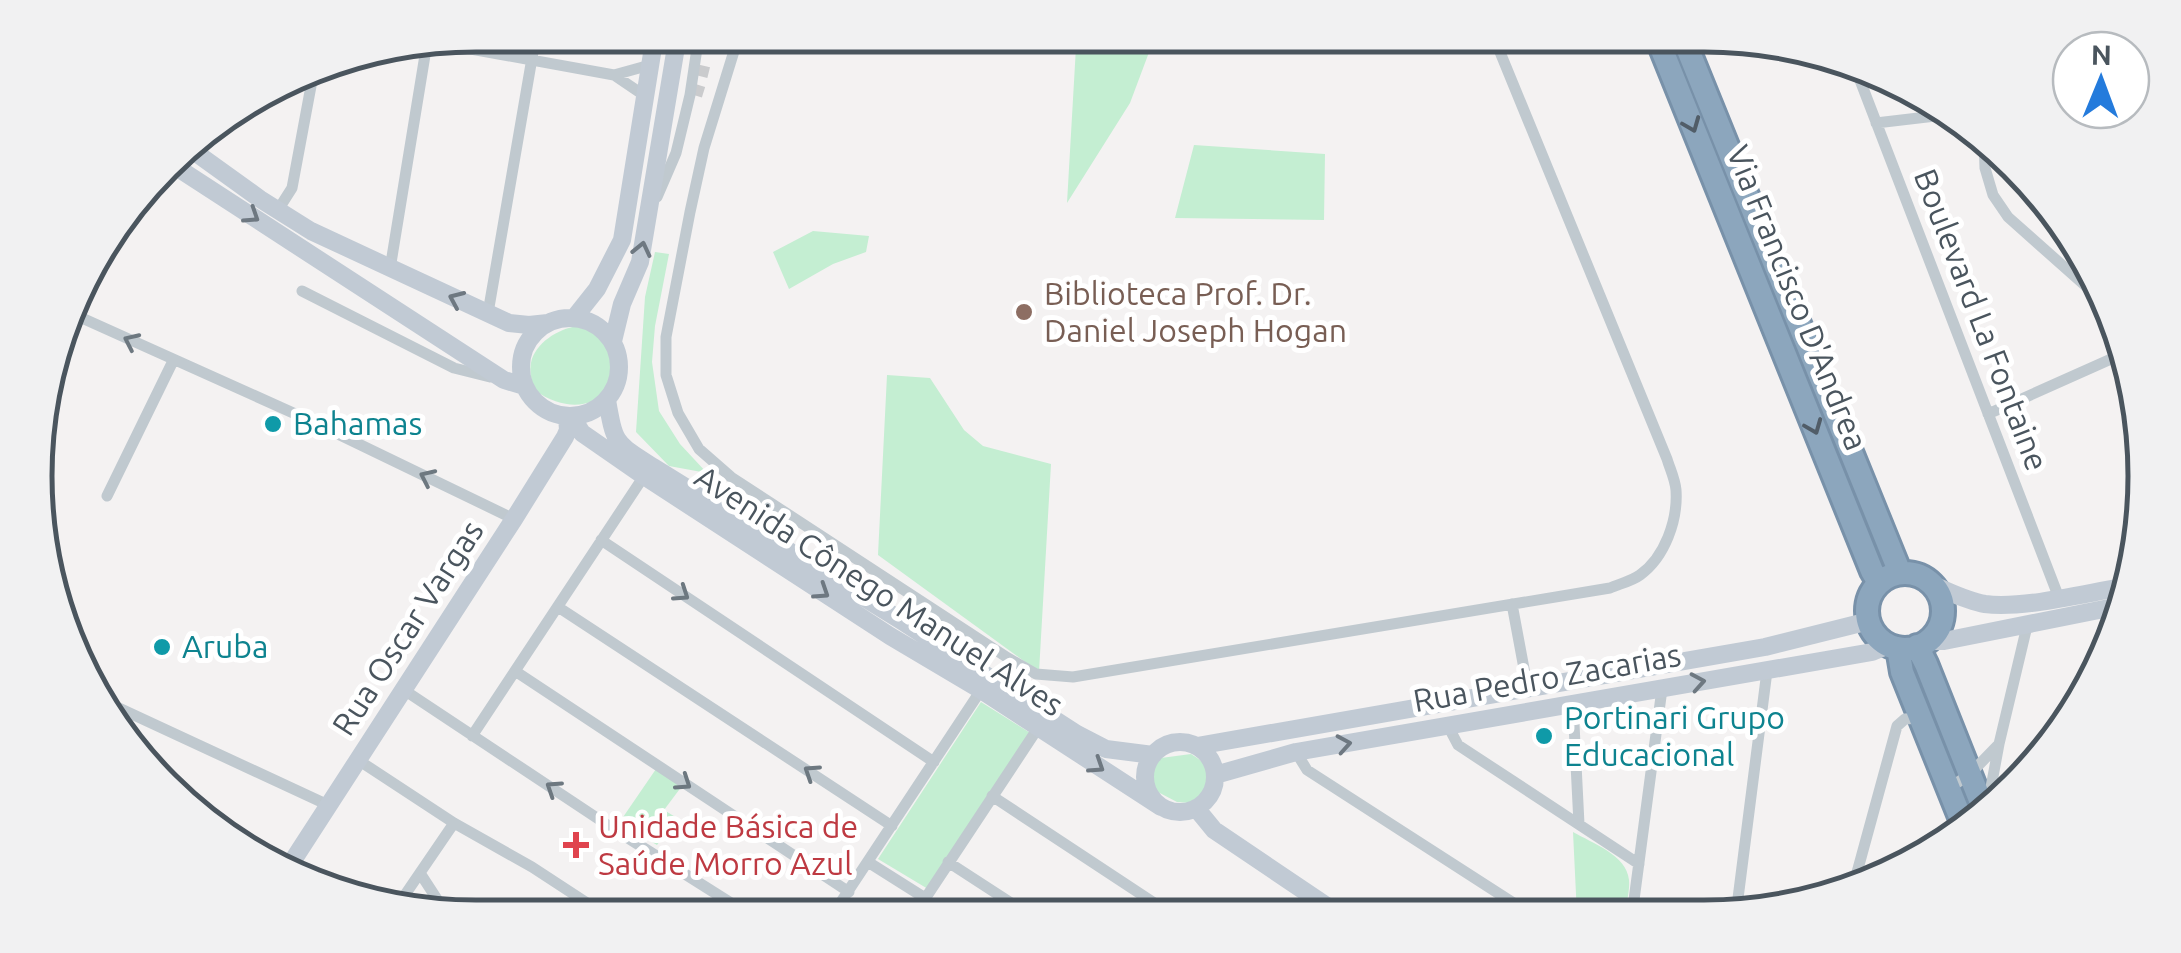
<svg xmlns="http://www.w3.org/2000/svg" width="2181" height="953" font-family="Ubuntu,sans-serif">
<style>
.green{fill:#c4eed2}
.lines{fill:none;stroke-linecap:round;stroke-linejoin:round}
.street-tunnel{stroke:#cacbcd;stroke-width:11;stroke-dasharray:11 5.5;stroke-linecap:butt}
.highway-casing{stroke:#7891a9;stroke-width:28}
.street{stroke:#c0c9cf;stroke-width:11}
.secondary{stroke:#c1cad4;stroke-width:18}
.highway{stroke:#8ca6bd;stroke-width:22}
.oneway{stroke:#515d68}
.oneway2{stroke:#6e7881}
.oneway3{stroke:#6d7880}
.education-dot{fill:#8d6e63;stroke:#fff;stroke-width:4}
.culture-dot{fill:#0f9aa8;stroke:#fff;stroke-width:4}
.health-dot{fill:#e0444e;stroke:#fff;stroke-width:4}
.labels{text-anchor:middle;stroke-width:10;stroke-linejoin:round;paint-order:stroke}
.education-label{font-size:32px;fill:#785e54;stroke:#fff;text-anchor:start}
.street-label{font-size:32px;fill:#4a555e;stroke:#fff}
.culture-label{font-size:32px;fill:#0d838f;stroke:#fff;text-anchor:start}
.health-label{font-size:32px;fill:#be3a42;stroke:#fff;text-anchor:start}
.rim{fill:none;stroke:#4a555e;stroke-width:5}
</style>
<rect width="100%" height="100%" fill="#f4f2f2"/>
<path class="green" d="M1076,47H1151L1130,103L1067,203Z
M1194,145L1325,154L1324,220L1175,218Z
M813,231L869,236L866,252L833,264L789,289L773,252Z
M655,252L669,254L655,326L652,362L659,411L680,444L707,473L669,466L636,432L645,297Z
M577,326C653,336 611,443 534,390C532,381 529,372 531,363C535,343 558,329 577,326Z
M887,375L930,378L964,430L983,446L1051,464L1039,672L878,555Z
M981,702L1032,734L928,889L878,859Z
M1191,754C1203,761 1208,767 1211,781L1204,792L1190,803L1177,802L1154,790L1149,777L1151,766L1161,758Z
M656,769L682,786L664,810L677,818L657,845L619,823Z
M1573,832C1592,843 1627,855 1629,880C1630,891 1626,904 1625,915H1577Z"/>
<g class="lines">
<path class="street-tunnel" d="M698,70L710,73
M693,89L706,93"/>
<g class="highway-casing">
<path id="highway" d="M1656,35L1872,571L1879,583
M1682,35L1900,573
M1867 611a38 38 0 1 1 76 0a38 38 0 1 1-76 0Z
M1917,646L1926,664L1986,815
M1898,648L1902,672L1965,829"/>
</g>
<path class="street" d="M739,35L704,148L690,212L666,337V375L678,413L699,449L731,477L1008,658L1036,674L1073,677L1610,588C1619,584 1632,581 1640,575C1665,557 1678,520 1676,490C1675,479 1670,469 1667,459L1493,35
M432,42L614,75L650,65
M1853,62L2059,598
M614,75L645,96
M1876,123L1944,115
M1984,138L1985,168L1993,195L2008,217L2107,305
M657,197L676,153L690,95L699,35
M278,210L292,188L314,70
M390,269L427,43
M302,291L454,368L490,377
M488,313L536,35
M73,314L311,421L514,519
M1988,414L2120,355
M107,496L173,361
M601,540L934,762
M1512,604L1528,690
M558,607L892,826
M515,671L849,892
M404,690L609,826L753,917
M93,696L328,805
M1573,704L1579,824
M1448,726L1458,745L1639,864
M472,736L644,476
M1296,752L1307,770L1532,915
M358,760L454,823L532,867L610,918
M1948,789L1970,774L1999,744
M992,796L1174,916
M1987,809L1999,744L2028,622
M868,862L925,898
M948,862L1031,916
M420,873L446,913
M1853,887L1897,726L1905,719L1921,718
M398,905L454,823
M1736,914L1767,671
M1632,915L1662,689
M831,917L983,687
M913,917L1038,728"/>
<path class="secondary" d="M185,145L260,199L311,231L509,323L529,325L548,323
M170,163L504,380L524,386
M521 367a49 49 0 1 1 98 0a49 49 0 1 1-98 0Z
M574,318L597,289L622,240L655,35
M613,341L622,304L640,262L678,35
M607,400C615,446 615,442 653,467L902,621L1077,734L1106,749L1153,755
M572,417L582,433L644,476L890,636L981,690L1161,807
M1933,585C1950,592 1967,601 1985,604C2023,609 2088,593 2127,586
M1928,641H1944L2124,605
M1145 777a35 35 0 1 1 70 0a35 35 0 1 1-70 0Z
M1197,746L1765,647L1869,621
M1215,775L1296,752L1872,652L1889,645
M1196,808L1214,830L1340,915
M288,868L514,519L565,437L568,430L567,416"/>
<use href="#highway" class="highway"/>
</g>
<defs><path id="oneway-chevron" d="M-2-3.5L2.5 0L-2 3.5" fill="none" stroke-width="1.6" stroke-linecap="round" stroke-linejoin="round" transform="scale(2.5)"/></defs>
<g class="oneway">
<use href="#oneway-chevron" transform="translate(1692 125) rotate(68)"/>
<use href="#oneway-chevron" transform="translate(1814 427) rotate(68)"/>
</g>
<g class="oneway2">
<use href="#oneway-chevron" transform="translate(252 216) rotate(33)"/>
<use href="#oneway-chevron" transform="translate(642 249) rotate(-77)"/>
<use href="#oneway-chevron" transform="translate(456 299) rotate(-156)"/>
<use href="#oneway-chevron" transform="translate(822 592) rotate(33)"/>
<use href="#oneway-chevron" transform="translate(1698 682) rotate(-10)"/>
<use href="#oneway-chevron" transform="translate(1344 744) rotate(-10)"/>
<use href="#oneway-chevron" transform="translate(1097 766) rotate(33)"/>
</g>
<g class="oneway3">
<use href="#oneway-chevron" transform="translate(131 341) rotate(-155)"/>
<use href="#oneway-chevron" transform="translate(427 477) rotate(-155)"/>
<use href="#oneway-chevron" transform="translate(682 594) rotate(34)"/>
<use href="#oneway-chevron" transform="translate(811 772) rotate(-147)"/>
<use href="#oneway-chevron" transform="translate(684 783) rotate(34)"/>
<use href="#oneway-chevron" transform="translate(553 788) rotate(-147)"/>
</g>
<circle class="education-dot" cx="1024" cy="312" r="10"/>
<g class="culture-dot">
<circle cx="273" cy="424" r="10"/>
<circle cx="162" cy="647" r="10"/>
<circle cx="1544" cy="736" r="10"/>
</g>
<path class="health-dot" d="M571 830h10v10h10v10h-10v10h-10v-10h-10v-10h10z"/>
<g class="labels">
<g class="education-label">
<text x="1044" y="305">Biblioteca Prof. Dr.<tspan x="1044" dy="37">Daniel Joseph Hogan</tspan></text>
</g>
<g class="street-label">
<text transform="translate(1797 298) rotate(68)" y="11">Via Francisco D'Andrea</text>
<text transform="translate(1981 320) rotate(69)" y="11">Boulevard La Fontaine</text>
<text transform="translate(879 591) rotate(33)" y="11">Avenida Cônego Manuel Alves</text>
<text transform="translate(408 628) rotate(-57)" y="11">Rua Oscar Vargas</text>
<text transform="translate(1547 678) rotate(-10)" y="11">Rua Pedro Zacarias</text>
</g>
<g class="culture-label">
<text x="293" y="435">Bahamas</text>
<text x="182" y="658">Aruba</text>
<text x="1564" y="729">Portinari Grupo<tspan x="1564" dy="37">Educacional</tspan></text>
</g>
<g class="health-label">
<text x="598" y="838">Unidade Básica de<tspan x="598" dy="37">Saúde Morro Azul</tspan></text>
</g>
</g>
<path d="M0 0H2181V953H0ZM476 52H1704A424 424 0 0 1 2128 476V476A424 424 0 0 1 1704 900H476A424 424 0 0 1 52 476V476A424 424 0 0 1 476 52Z" fill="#f1f1f2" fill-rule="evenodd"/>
<path class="rim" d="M476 52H1704A424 424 0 0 1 2128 476V476A424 424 0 0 1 1704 900H476A424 424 0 0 1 52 476V476A424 424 0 0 1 476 52Z"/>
<g transform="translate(2101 80) rotate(1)"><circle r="48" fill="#ffffff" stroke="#b7bbbf" stroke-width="2.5"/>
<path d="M0-8L18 38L0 25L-18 38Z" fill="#247bdc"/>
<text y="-15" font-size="28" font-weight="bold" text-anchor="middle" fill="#4a555e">N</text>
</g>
</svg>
